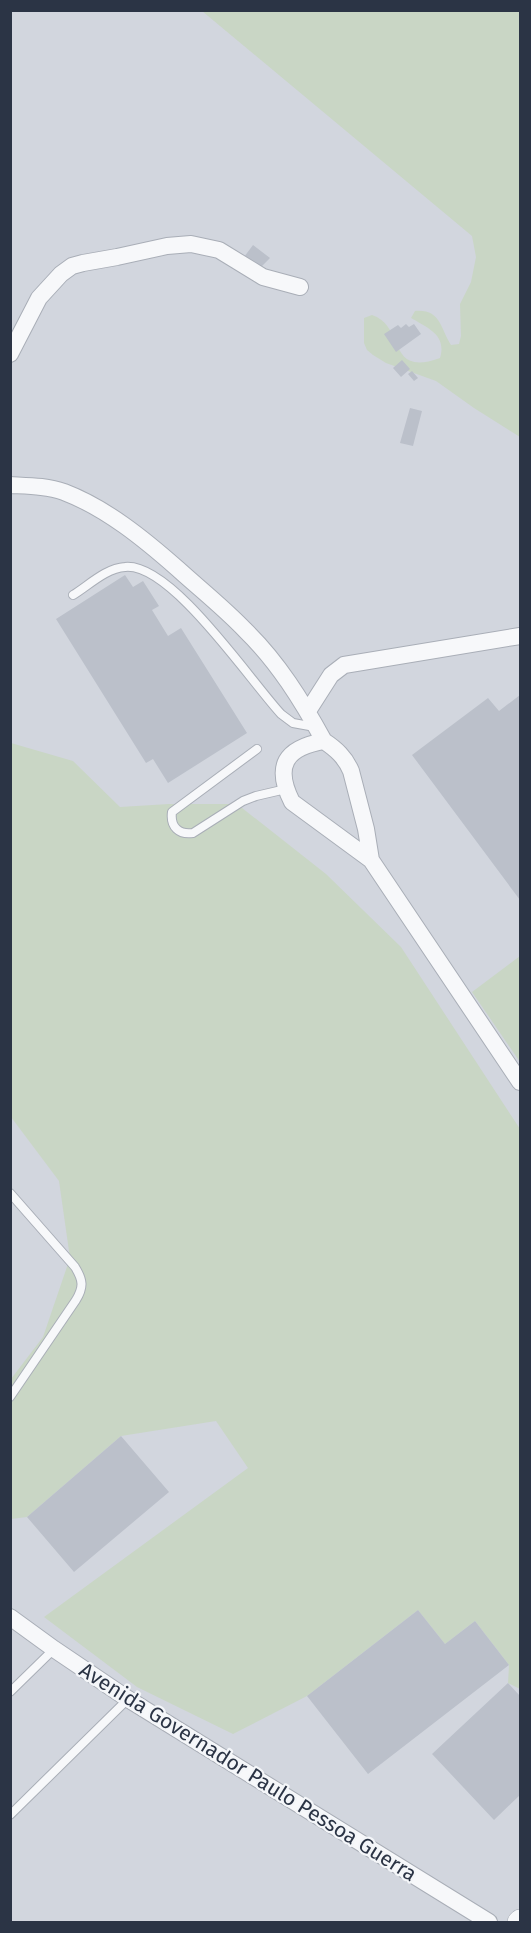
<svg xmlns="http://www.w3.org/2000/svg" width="531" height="1933" font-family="'Fira Sans',sans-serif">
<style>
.built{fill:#d2d6de}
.green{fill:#c9d6c5}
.building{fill:#bbc0ca}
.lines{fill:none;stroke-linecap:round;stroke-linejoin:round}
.service-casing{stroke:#a9aeb7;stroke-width:10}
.minor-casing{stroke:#a9aeb7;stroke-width:18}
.tertiary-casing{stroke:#a9aeb7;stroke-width:22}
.service{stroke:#f7f8fa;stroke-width:8}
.minor{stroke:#f7f8fa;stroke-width:16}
.tertiary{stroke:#f7f8fa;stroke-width:21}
.labels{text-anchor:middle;stroke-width:4.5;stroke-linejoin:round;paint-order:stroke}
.street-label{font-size:21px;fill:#2b3445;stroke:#f4f6f9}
</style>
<rect width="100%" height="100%" fill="#e4e7ec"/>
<path class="built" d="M11,11H520V1922H11Z"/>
<path class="green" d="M202,11H520V437L474,408L436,381L386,363L373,355L367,350L364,343V318L372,315C406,326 386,378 440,358C447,335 428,328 411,318L415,311C441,309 440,328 451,345L459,344L461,336L460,304L471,282L476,257L472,236Z
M11,743L73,761L120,807L169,804H237L326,874L401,947L520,1129V1689L508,1683L509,1665L475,1621L445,1644L418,1610L307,1696L233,1734L137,1687L44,1617L248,1468L216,1421L121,1436L27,1517L11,1519V1379L43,1337L70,1258L59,1181L11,1117Z
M520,956V1062L472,992Z"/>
<path class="building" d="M253,245L270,258L256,272L241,261Z
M406,324L409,327L414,324L421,334L396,352L384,334L398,325L401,328Z
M402,360L410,369L401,377L393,368Z
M412,371L418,378L414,381L408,374Z
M410,408L422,411L413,446L400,443Z
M125,575L133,587L143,581L159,606L152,610L168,636L181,628L247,733L168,783L153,759L146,763L56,619Z
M520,695V900L412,755L488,698L499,711Z
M121,1436L169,1492L74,1572L27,1517Z
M418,1610L445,1644L475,1621L509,1665L368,1774L307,1696Z
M508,1683L520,1696V1795L494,1820L432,1754Z"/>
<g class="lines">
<g class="service-casing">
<path id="service" d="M73,595C88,586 106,568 125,567C171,562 251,682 281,714L293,723L315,727
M257,749L172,812C170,827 179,835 193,833L243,801L256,796L286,789
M10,1193L75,1267C83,1280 84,1287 76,1300L10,1397
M10,1692L54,1649
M10,1815L128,1699"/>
</g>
<g class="minor-casing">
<path id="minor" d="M10,354L39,298L61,274L72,266L83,263L117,257L167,246L191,244L219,250L263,277L300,287
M10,485C29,486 47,486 64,492C106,508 144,539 178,569C200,589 224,608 245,630C278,662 302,701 324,741
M308,711L331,675L344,665L520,636
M371,860L366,829L351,771C345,757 336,749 324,741C285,748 274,766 292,802L371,860L520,1082
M10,1617L54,1649L128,1699L489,1922"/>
</g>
<g class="tertiary-casing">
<path id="tertiary" d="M518,1922L520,1920"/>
</g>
<use href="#service" class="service"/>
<use href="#minor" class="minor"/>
<use href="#tertiary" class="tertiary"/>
</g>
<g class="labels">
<g class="street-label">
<text transform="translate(248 1772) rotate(32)" y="7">Avenida Governador Paulo Pessoa Guerra</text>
</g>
</g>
<rect width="531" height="1933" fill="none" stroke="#2b3445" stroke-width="24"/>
</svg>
